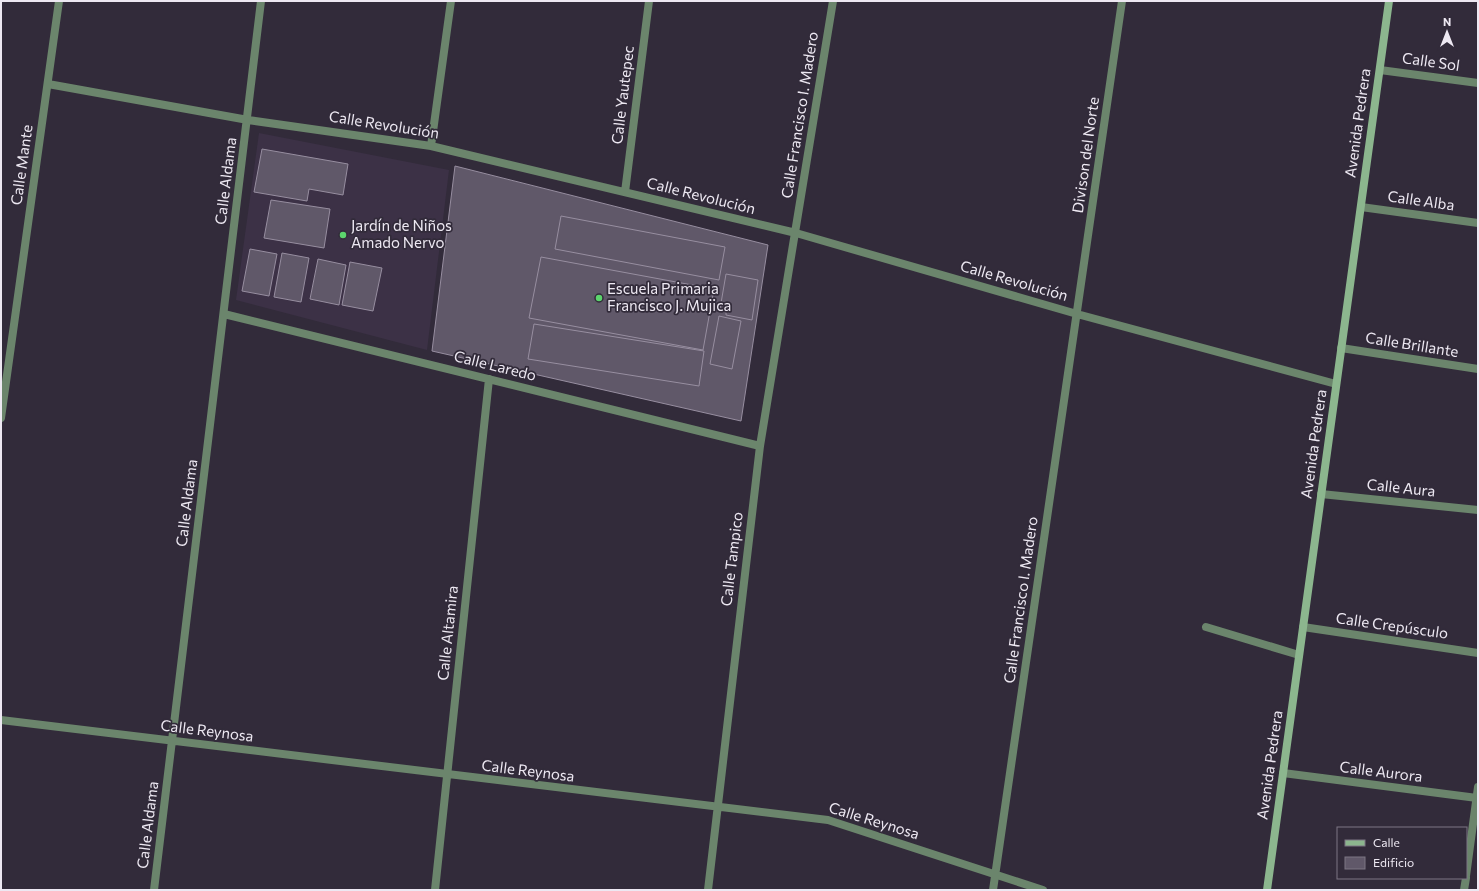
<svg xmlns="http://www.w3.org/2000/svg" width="1479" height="891" font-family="Commissioner,sans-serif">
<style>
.built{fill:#3c3146}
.building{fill:#605869;stroke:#978ea0}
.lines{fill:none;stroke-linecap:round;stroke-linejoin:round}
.street{stroke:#6b856c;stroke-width:8}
.secondary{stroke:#8cb68e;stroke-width:8}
.poi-dot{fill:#5cd56d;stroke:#322b3a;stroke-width:1.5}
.labels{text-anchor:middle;stroke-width:3.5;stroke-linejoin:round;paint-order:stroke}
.street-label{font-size:15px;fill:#ede8f2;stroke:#322b3a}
.poi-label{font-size:15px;fill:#ede8f2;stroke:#322b3a;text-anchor:start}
</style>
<rect width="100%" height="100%" fill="#322b3a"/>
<path class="built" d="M259,133L449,170L427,350L236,300Z"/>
<path class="building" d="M262,149L348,164L343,195L309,189L307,201L254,192Z
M455,166L768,245L741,421L432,351Z
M271,200L330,209L324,248L264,238Z
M561,216L725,247L719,280L555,249Z
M250,249L277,254L269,296L242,291Z
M282,253L309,258L301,302L274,297Z
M541,257L714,289L703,350L529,318Z
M318,259L346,265L339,305L310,299Z
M350,262L382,268L373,311L342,305Z
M726,274L758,280L752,320L726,315V310L720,309Z
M719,316L741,321L732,369L710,364Z
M534,324L704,351L699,386L528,359Z"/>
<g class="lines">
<path class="street" d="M1380,70L1478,83
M48,84L248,120L431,146L796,233L1077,314L1336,384
M431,146L451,1
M625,192L649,1
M1361,207L1478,223
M224,314L760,446
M1341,348L1478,369
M1,418L59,1
M1321,494L1478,510
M1206,627L1299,655
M1303,627L1478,653
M1,720L828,820L1043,890
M1283,773L1477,798
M1466,876L1478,787
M154,890L261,1
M435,890L489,379
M708,890L760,446L833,1
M993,890L1122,1
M1464,890L1466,878"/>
<path class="secondary" d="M1267,890L1389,1"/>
</g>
<g class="poi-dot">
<circle cx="343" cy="235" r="4"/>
<circle cx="599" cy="298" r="4"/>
</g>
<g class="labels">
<g class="street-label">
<text transform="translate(1431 62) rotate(8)" y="5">Calle Sol</text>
<text transform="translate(623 95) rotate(-83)" y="5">Calle Yautepec</text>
<text transform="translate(800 115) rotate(-81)" y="5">Calle Francisco I. Madero</text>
<text transform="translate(1358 123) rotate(-82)" y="5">Avenida Pedrera</text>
<text transform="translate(384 125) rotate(9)" y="5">Calle Revolución</text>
<text transform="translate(1086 155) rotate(-82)" y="5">Divison del Norte</text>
<text transform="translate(22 165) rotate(-82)" y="5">Calle Mante</text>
<text transform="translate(226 181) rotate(-83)" y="5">Calle Aldama</text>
<text transform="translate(701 196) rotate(14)" y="5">Calle Revolución</text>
<text transform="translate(1421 201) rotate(8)" y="5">Calle Alba</text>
<text transform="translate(1014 281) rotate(16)" y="5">Calle Revolución</text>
<text transform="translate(1412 345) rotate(9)" y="5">Calle Brillante</text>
<text transform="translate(495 366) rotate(14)" y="5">Calle Laredo</text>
<text transform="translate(1314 444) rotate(-82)" y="5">Avenida Pedrera</text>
<text transform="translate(1401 488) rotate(6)" y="5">Calle Aura</text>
<text transform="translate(187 503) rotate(-83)" y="5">Calle Aldama</text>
<text transform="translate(732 559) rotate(-83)" y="5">Calle Tampico</text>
<text transform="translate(1021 600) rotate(-82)" y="5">Calle Francisco I. Madero</text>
<text transform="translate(1392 626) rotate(8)" y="5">Calle Crepúsculo</text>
<text transform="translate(448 633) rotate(-84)" y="5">Calle Altamira</text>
<text transform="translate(207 731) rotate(7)" y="5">Calle Reynosa</text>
<text transform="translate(1270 765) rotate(-82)" y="5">Avenida Pedrera</text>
<text transform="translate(528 771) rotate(7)" y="5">Calle Reynosa</text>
<text transform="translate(1381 772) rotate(7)" y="5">Calle Aurora</text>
<text transform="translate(874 821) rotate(17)" y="5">Calle Reynosa</text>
<text transform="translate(148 825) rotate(-83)" y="5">Calle Aldama</text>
</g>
<g class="poi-label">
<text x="351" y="231">Jardín de Niños<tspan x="351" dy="17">Amado Nervo</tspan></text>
<text x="607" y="294">Escuela Primaria<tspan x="607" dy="17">Francisco J. Mujica</tspan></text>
</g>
</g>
<rect width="1479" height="891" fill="none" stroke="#ede8f2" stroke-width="4"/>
<rect x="1337" y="827" width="130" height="52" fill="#322b3a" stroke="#7d7784"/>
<rect x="1345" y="840" width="20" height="6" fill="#8cb68e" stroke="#7d7784"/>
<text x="1373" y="847" font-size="12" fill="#ede8f2">Calle</text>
<rect x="1345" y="857" width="20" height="12" fill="#605869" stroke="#7d7784"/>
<text x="1373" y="867" font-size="12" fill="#ede8f2">Edificio</text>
<g transform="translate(1447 32)" stroke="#322b3a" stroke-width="3" paint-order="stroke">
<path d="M0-3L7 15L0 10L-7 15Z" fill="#ede8f2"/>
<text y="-6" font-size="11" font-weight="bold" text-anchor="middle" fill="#ede8f2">N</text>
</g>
</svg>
